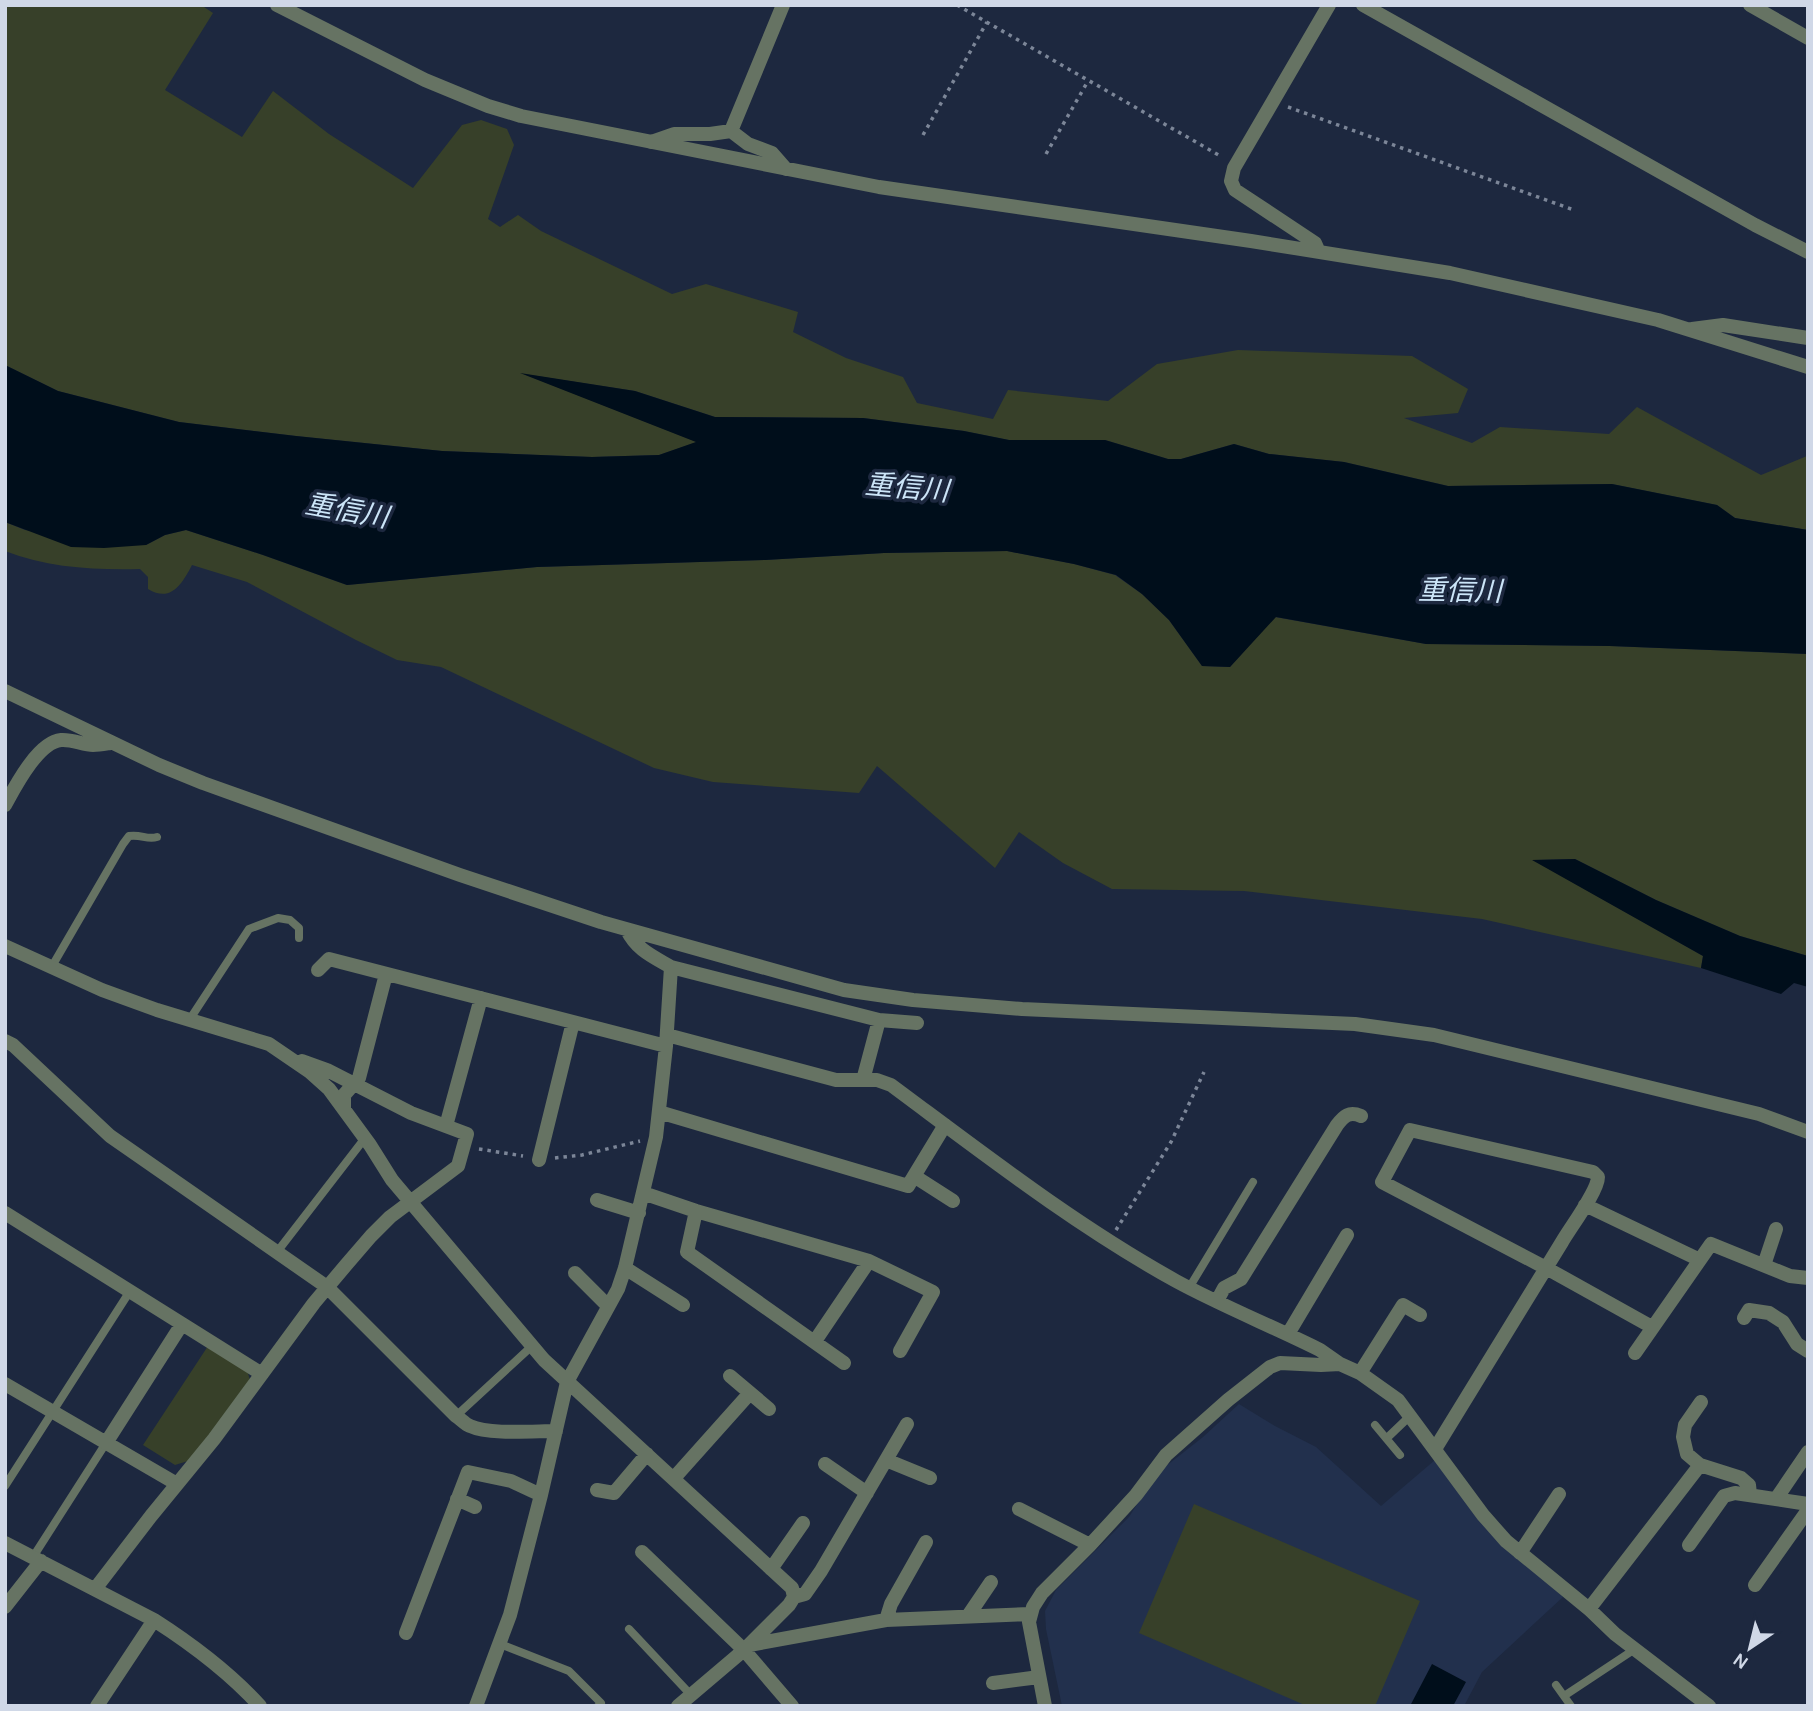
<svg xmlns="http://www.w3.org/2000/svg" width="1813" height="1711" font-family="Karla,'Noto Sans JP',sans-serif">
<style>
.built{fill:#22304d}
.green{fill:#374029}
.water{fill:#000e1b}
.lines{fill:none;stroke-linecap:round;stroke-linejoin:round}
.path{stroke:#7c8698;stroke-width:3.5;stroke-dasharray:3.5 5;stroke-linecap:butt}
.service{stroke:#667363;stroke-width:8}
.minor{stroke:#667363;stroke-width:14}
.labels{text-anchor:middle;stroke-width:7;stroke-linejoin:round;paint-order:stroke}
.water-label{font-size:28px;font-style:italic;fill:#cce5f8;stroke:#1d283f}
</style>
<rect width="100%" height="100%" fill="#1d283f"/>
<path class="built" d="M1239,1404L1275,1426L1316,1447L1381,1506L1435,1460L1563,1597L1482,1672L1464,1706H1062L1046,1629L1045,1611L1056,1590L1129,1517L1156,1474L1203,1437Z"/>
<path class="green" d="M5,5H201L213,13L165,90L242,137L273,91L329,134L413,188L462,125L481,120L507,129L514,145L488,219L500,227L518,215L541,231L672,294L706,284L798,312L793,332L846,358L903,377L917,403L993,419L1008,390L1108,401L1157,364L1238,350L1412,356L1468,389L1458,413L1404,418L1472,443L1500,427L1609,434L1637,407L1761,475L1807,456L1808,530L1735,518L1717,505L1612,484L1448,486L1344,462L1269,454L1234,444L1181,459H1168L1105,440H1009L964,431L863,418L715,417L635,391L524,374L697,442L659,455L592,457L442,451L296,436L179,422L58,391L5,365Z
M5,522L25,530L146,545L165,535L186,530L263,555L347,585L537,567L765,560L884,553L1007,551L1074,564L1115,575L1142,594L1169,620L1202,666L1230,667L1275,617L1426,644L1610,646L1808,654V956L1740,936L1656,900L1575,859L1533,860L1703,956L1701,968L1482,919L1244,891L1112,889L1063,863L1019,832L995,868L877,766L859,793L713,782L654,768L441,667L397,660L356,640L247,582L192,565C182,584 171,603 148,589V577L140,569C95,570 48,568 5,551Z
M208,1346L247,1370L250,1380L191,1460L175,1465L143,1445Z
M1194,1504L1420,1601L1375,1706H1307L1139,1633Z"/>
<path class="water" d="M5,365L58,391L179,422L296,436L442,451L592,457L659,455L696,442L520,373L635,391L715,417L863,418L964,431L1009,440H1105L1168,459H1181L1234,444L1269,454L1344,462L1448,486L1612,484L1717,505L1735,518L1808,530V654L1610,646L1426,644L1276,617L1230,667L1202,666L1169,620L1142,594L1116,575L1074,564L1007,551L884,553L765,560L537,567L347,585L263,555L186,530L165,535L146,545L104,548L71,547L5,522Z
M1575,859L1656,900L1740,936L1808,956V987L1794,983L1781,994L1701,968L1703,956L1532,860Z
M1432,1664L1466,1682L1453,1706H1410Z"/>
<g class="lines">
<path class="path" d="M957,5L1222,157
M1288,107L1574,210
M923,135L987,22
M1046,154L1088,81
M479,1149L523,1156
M555,1158L582,1155L640,1141
M1116,1230L1171,1142L1204,1072"/>
<path class="service" d="M51,968L123,844L129,836C141,834 147,840 157,837
M190,1019L249,929L278,918L290,920L299,928V938
M277,1252L365,1138
M1189,1288L1253,1182
M456,1416L532,1346
M1375,1425L1400,1455
M1387,1438L1410,1416
M5,1486L130,1291
M33,1557L106,1443
M629,1629L691,1695
M500,1644L569,1671L601,1703L598,1706
M1556,1685L1571,1706
M1564,1696L1635,1649"/>
<path class="minor" d="M277,5L425,80L488,106L521,116L879,187L1251,241L1450,273L1658,320L1808,367
M1363,5L1755,225L1808,252
M1750,5L1808,38
M731,131L783,5
M651,142L674,134H710L731,131L748,144L772,153L786,169
M1319,252L1315,243L1235,190L1231,181L1234,168L1329,5
M1692,329L1723,325L1808,338
M5,691L159,765L203,783L460,875L601,922L844,990L913,1000L1022,1009L1355,1024L1434,1035L1759,1114L1808,1132
M5,805C15,787 38,742 61,740C72,739 83,745 93,745C99,745 104,744 110,743
M5,946L102,990L157,1010L269,1044L310,1072L329,1089L370,1145L392,1180L544,1360L792,1588L794,1597L789,1605L744,1650L792,1706
M671,967L879,1020L917,1023
M318,970L329,959L666,1046
M879,1020L863,1080H877L891,1085C984,1154 1075,1225 1176,1281C1222,1306 1272,1326 1320,1350L1340,1364L1360,1373L1398,1400L1483,1515L1506,1541L1589,1609L1615,1634L1709,1706
M667,1035L836,1080H863
M5,1041L13,1045L110,1136L327,1287L456,1416C461,1419 465,1424 470,1426C489,1435 534,1431 556,1431
M344,1108V1095L359,1078L386,974
M659,1112L908,1186L945,1125
M446,1126L481,998
M539,1160L573,1022
M914,1176L953,1201
M643,1193L696,1211L869,1261L933,1292L900,1351
M597,1200L639,1213
M1585,1205L1700,1260
M696,1211L687,1252L844,1363
M5,1213L262,1374
M1764,1265L1776,1229
M625,1268L683,1305
M575,1273L608,1306
M1217,1301L1224,1288L1241,1279L1337,1125C1344,1116 1349,1111 1361,1116
M1744,1318L1749,1310L1769,1313L1783,1322L1797,1344L1808,1351
M1288,1334L1347,1235
M815,1341L869,1261
M1635,1353L1711,1244L1790,1276L1808,1278
M1360,1373L1403,1305L1420,1315
M730,1376L769,1409
M5,1384L177,1484
M106,1443L182,1324
M1435,1449C1477,1380 1519,1311 1562,1242C1570,1228 1598,1191 1598,1177L1593,1172L1410,1130L1382,1182L1546,1268L1652,1327
M886,1460L930,1478
M825,1464L867,1493
M1700,1465L1741,1478L1749,1485L1750,1494
M674,1478L750,1393
M597,1490L614,1493L647,1454
M457,1499L475,1507
M1776,1499L1808,1452
M1019,1509L1090,1545
M5,1543L154,1620C193,1645 229,1672 260,1706
M1689,1545L1724,1496L1735,1493L1808,1504
M642,1552L744,1650L678,1706
M1520,1553L1559,1494
M771,1569L803,1523
M1755,1585L1808,1510
M95,1589L151,1516L214,1439L314,1303L346,1265L371,1236L390,1217L458,1166L467,1134L411,1113L327,1070L302,1061
M794,1597L805,1594L821,1571L907,1424
M5,1607L41,1561
M1589,1609L1700,1465L1687,1454L1683,1437L1685,1425L1701,1402
M968,1616L991,1582
M886,1620L891,1604L926,1542
M406,1633L468,1472L511,1481L541,1495
M749,1645L886,1620L1030,1614
M993,1683L1039,1677
M97,1706L154,1620
M476,1706L510,1615L541,1495L567,1382L618,1289L625,1268L656,1137L666,1046L671,967C652,956 637,950 627,930
M1045,1706L1029,1622L1033,1607L1042,1593L1090,1545L1136,1495L1166,1455L1228,1400L1270,1367L1280,1363L1321,1365L1340,1364"/>
</g>
<g class="labels">
<g class="water-label">
<text transform="translate(907 487) rotate(5)" y="10">重信川</text>
<text transform="translate(347 510) rotate(10)" y="10">重信川</text>
<text transform="translate(1460 590) rotate(1)" y="10">重信川</text>
</g>
</g>
<rect width="1813" height="1711" fill="none" stroke="#d0d8e7" stroke-width="14"/>
<g transform="translate(1750 1648) rotate(215)" stroke="#1d283f" stroke-width="5" paint-order="stroke">
<path d="M0-5L12 26L0 18L-12 26Z" fill="#d0d8e7"/>
<text y="-10" font-size="19" font-weight="bold" text-anchor="middle" fill="#d0d8e7">N</text>
</g>
</svg>
